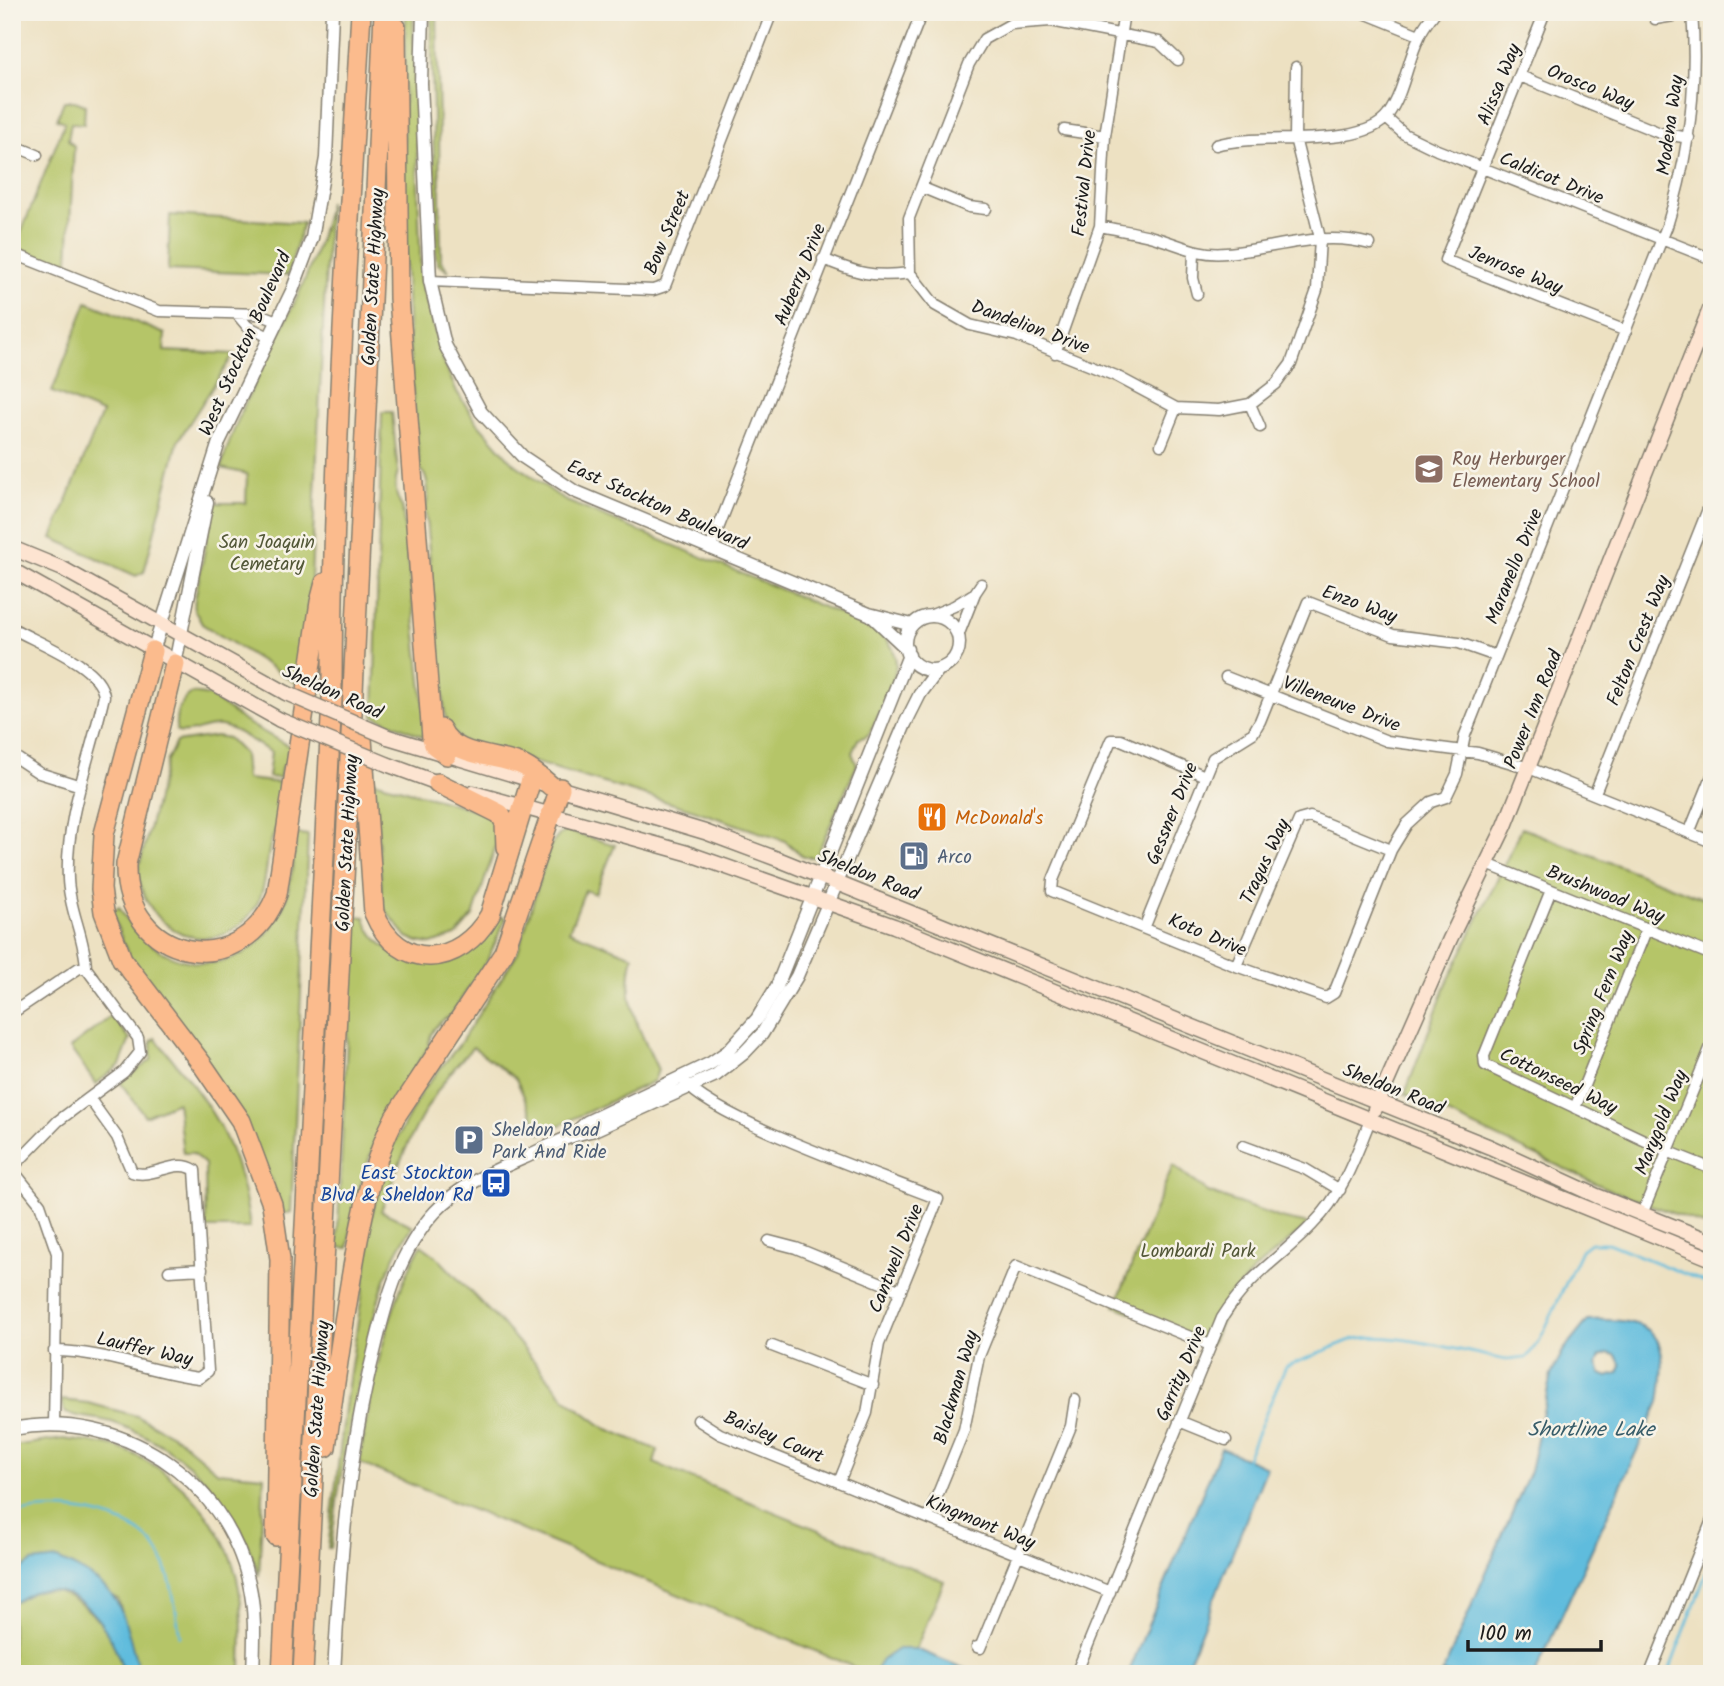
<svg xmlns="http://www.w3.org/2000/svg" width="1724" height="1686" font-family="Kalam,sans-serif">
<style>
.green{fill:#b5c568;stroke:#687042;stroke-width:2}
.water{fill:#5fbcdd;stroke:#3e6c7c;stroke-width:2;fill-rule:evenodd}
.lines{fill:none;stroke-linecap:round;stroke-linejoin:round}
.stream{stroke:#5fbcdd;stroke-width:2.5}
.minor-casing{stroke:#847e6f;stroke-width:13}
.tertiary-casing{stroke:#847e6f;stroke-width:15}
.secondary-casing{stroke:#847e6f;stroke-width:17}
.motorway-casing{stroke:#847e6f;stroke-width:22}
.minor{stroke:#fff;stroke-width:10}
.tertiary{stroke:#fff;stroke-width:12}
.secondary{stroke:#fde4d1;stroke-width:14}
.motorway{stroke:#fbbb8d;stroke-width:19}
.secondary-bridge-casing{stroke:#847e6f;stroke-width:17;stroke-linecap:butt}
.secondary-bridge{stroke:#fde4d1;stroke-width:14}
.labels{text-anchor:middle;stroke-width:5;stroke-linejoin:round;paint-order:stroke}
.street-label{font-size:19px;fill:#1c1c1c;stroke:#f7f3e8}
.education-label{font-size:19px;fill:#785e54;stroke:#f7f3e8;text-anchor:start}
.park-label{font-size:19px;fill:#525737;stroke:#f7f3e8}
.food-label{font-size:19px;fill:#c56008;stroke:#f7f3e8;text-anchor:start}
.service-label{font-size:19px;fill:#4e5e75;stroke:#f7f3e8;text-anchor:start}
.transit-label{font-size:19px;fill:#164399;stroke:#f7f3e8;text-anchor:end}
.water-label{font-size:21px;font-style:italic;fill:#375c69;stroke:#f7f3e8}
</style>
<rect width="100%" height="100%" fill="#f7f3e8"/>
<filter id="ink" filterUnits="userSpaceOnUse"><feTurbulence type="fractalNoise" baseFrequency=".0143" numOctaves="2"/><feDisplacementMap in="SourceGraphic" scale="14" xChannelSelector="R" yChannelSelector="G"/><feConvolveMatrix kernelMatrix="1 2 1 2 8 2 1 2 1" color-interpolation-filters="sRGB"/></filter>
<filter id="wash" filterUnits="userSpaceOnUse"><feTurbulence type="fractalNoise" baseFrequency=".00686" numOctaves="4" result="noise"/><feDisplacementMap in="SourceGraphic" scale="28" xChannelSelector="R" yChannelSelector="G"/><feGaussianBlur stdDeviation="1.57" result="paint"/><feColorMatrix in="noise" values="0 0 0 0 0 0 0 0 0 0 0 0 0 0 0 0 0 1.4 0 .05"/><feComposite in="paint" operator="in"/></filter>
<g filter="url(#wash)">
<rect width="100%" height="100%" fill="#ede1c2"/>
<path class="green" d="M406,12H413L421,282L444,363L457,392L476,421L511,461L564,500L869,626C919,653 887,692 871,731L867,736L858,739L852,753L857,765L816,857H804L785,841L694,810L460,740L446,723L425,509C430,496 429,478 420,468C403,317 401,164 406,12Z
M431,12H437L441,261L449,271L438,264L436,258Z
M64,101H75L85,105L84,124L71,123L68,140L74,146L68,262L71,267H68L15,248L65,122L57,119Z
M329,202L310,600L298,684L202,624L194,609L195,599L214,503H246L247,474L221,468C247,375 311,299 329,202Z
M170,215L303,223L288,275L168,270Z
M87,302L165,334L164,351L234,354L178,441L144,572L136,576L52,538L102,413L52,392Z
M382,412H392L398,472C394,483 395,497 402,507L427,735L424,737L374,716Z
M192,693L210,696L244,721L292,748L289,761L281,768L280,778L268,777L271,752C255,744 238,729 221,726C206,724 193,735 177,732C173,718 180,700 192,693Z
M216,736L228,738L244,754L246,779L282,783C281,793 282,801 282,810C281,821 273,834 270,845C265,868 267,892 252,912C213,964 143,931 138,871L167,760L176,742Z
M374,781L487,813L496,820L499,836L473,916L456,936L431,944L418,942L407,937L383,907Z
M1522,828L1712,902V1228L1608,1189L1405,1094L1446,985Z
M568,831L615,845L595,894L585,890L569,931L633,956C621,1002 640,1030 658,1070L654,1081L541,1134L516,1079L473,1047C427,1094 403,1150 381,1211L413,1226C387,1261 378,1300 368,1341C351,1410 339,1478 331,1548H328L347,1392L369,1250L367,1234L386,1159L422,1091L459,1045L518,952L550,846L560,834Z
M297,834L308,835L291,1213H279L272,1182L129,957L111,911L119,907C152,970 234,987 275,922C292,896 292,864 297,834Z
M496,915L506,918L488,959L450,1016C438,1022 429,1032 429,1046C383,1113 359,1168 348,1248L337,1247L353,916L365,917C368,931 379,943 391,951C432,978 479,960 496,915Z
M112,1016L130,1039L120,1065L96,1084L70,1048Z
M155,1038C210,1104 239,1141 250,1228H206L205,1164L192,1153H183L177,1102L145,1116L120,1082L151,1060V1042Z
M1173,1165L1208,1192L1280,1218L1309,1224L1252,1272L1235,1292L1210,1345L1115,1306Z
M421,1245L436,1256L512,1335L566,1399L605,1428L658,1450L654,1463L944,1581L916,1649C888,1650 889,1659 871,1674L359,1463C371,1390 385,1311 421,1245Z
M61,1400L88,1403L137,1416L178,1438L218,1472L264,1476L259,1576C237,1502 189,1450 117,1424C100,1417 80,1419 64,1412Z
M63,1439C80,1442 100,1442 116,1447C182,1470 235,1533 241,1603C243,1627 241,1650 241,1674H140L118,1599L32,1562L12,1576V1446Z
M55,1590C95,1607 113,1632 124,1674H12V1604L34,1591Z"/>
<path class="water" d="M1588,1320C1658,1318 1670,1335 1659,1402L1535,1674H1442L1530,1471L1551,1375L1563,1351ZM1608,1353L1616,1355L1621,1366L1618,1373L1608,1377L1601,1374L1597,1364L1600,1356Z
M1221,1448L1267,1467L1184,1674H1128Z
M57,1559C126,1589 120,1607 140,1674H124C114,1636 84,1582 36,1591C28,1593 20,1600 12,1604V1576L32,1562Z
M898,1649H916L978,1674H873L882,1660Z"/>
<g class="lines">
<path class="stream" d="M1246,1460L1286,1366C1308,1359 1329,1348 1351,1340C1384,1329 1471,1353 1506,1360L1526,1358L1540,1340L1581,1250L1590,1243H1608L1712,1285
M12,1515C53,1501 136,1511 159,1553C173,1578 175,1608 180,1636
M1668,1674L1712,1558"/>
</g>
</g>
<g filter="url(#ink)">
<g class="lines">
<g class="minor-casing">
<path id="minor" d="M1362,12L1419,35
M1545,12L1445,260L1626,331
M1655,19L1692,13
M1178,60L1159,42L1051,21L1011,24L984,39L969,64L909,218L910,273L935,305L970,325L1017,336L1116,376L1176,408L1219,410L1250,404L1276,384L1291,364L1317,290L1320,238L1295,138L1296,67
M1520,76L1660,133L1689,138
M1386,118L1404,134L1437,150L1712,259
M1064,130L1105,136
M12,145L37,155
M1216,145C1258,132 1362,151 1388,115C1405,90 1407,61 1420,35C1423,27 1430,19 1435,12
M923,188L969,207L986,209
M1100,226C1117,230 1136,232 1153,237C1179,244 1198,256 1226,253C1276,249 1320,230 1370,244
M1194,252L1193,278L1197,294
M12,253L159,311L259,314L277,321
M823,259C857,273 873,278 910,273
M430,281L653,290L665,286L772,12
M237,314L247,326L269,337
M1055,353L1100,226L1105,136L1124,12
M1250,404L1260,427
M1161,445L1176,408
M710,549L922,12
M927,617L954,606L975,593
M12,628C38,643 100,665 104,696C91,756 65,817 68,879C69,910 85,937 86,968
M958,636L975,593L981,584
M1226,677L1387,741L1478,753L1529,768L1712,842
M12,755L39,773L81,786
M1205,776L1121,740H1111L1053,880L1052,891L1236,966L1326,998L1334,993L1391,850L1407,824L1431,802L1446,797L1457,774L1465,735L1667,226C1689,156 1698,86 1692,12
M1595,793L1712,499
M1689,833L1712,776
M1487,864L1712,955
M1551,890L1484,1056L1485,1065L1667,1151L1712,1169
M1145,926L1213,758L1253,733L1260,721L1308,602L1393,635L1459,643L1496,656
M1236,966L1299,820L1310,817L1391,850
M12,1013L79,968H86L138,1038L140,1052L124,1072L58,1121L12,1168
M685,1082C713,1119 887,1178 938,1199L879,1344L867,1413L839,1482
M1575,1108L1647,928
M1243,1146L1305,1169L1340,1190
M12,1169L40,1204L57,1253L54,1425
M1642,1214L1712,1044
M769,1241L796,1248L901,1291
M169,1271L202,1269
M772,1346L873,1385
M54,1351C105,1351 149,1372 199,1378L208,1371L195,1170C176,1157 152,1180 132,1172L117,1137L89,1098
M698,1420L720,1434L1110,1592
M1179,1421L1226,1440
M928,1518L964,1430L979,1356L1016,1266L1210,1345
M977,1647L980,1648L1071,1426L1075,1400
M1076,1674L1222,1318C1251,1272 1279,1260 1313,1224C1342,1195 1355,1158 1370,1120
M1650,1674L1712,1520"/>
</g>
<g class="tertiary-casing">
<path id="tertiary" d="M423,12L421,83L430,281L445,345L481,412L523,457L574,491L869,614L912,625
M872,616L907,649
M905 643a27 27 0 1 1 54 0a27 27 0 1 1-54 0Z
M153,651L219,442L292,291L312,238L326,158L332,12
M175,664L207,502
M575,1133L587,1122L711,1063L727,1052L757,1019L777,986L909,655
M12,1429C119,1408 225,1477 249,1583C256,1613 254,1643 253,1674
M334,1674C340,1564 347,1458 374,1352C386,1301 399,1251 435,1212C461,1184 496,1170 530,1155C552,1145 571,1134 594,1130L716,1075L744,1053L762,1034L797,976L905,724L920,694L938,670"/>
</g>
<g class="secondary-casing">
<path id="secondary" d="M12,548L63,569L286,693
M12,570L280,720
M388,737L705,832L780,860L1490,1147L1597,1196L1712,1242
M389,765L446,786
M473,793L687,853L894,926L1712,1259
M1375,1109L1450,939L1505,826L1712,304"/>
</g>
<g class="motorway-casing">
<path id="motorway" d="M396,27L399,298L432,738L434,745L447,755
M153,651L104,834L101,889L104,912L122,959L202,1064L241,1121L272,1204L280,1259L276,1536
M175,664L126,864C123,960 242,986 277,894L320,602L325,583
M441,729C453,758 499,754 524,766C534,771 543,779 551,786
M362,738L374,913C399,973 460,967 490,915L531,780
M438,783L500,814L505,823L506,847
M326,1447C335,1381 344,1316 356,1250C365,1204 373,1159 395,1117L504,952L560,788
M282,1674L332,699C332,469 348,241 361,12
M303,1674C315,1390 334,1106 347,822C361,552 371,282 384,12"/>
</g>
<use href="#minor" class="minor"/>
<use href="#tertiary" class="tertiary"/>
<use href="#secondary" class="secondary"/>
<use href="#motorway" class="motorway"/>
<g class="secondary-bridge-casing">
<path id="secondary-bridge" d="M286,693L388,737
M280,720L389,765"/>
</g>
<use href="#secondary-bridge" class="secondary-bridge"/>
</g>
</g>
<defs>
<g id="school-square" transform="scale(1.575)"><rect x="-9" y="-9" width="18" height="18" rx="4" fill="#8d6e63" stroke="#f7f3e8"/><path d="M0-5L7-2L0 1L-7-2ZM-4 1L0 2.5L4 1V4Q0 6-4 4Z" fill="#fff"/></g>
<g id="restaurant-square" transform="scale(1.575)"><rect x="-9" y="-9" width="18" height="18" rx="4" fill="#e8710a" stroke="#f7f3e8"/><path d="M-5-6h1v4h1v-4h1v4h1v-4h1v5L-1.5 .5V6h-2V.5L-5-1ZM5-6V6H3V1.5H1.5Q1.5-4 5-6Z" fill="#fff"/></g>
<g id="fuel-square" transform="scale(1.575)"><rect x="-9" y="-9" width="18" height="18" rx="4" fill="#5c6f8a" stroke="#f7f3e8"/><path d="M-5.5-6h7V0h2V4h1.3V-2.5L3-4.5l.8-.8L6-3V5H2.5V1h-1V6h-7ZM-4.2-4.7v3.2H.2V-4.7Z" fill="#fff"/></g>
<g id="parking-square" transform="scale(1.575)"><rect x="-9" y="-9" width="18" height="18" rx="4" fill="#5c6f8a" stroke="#f7f3e8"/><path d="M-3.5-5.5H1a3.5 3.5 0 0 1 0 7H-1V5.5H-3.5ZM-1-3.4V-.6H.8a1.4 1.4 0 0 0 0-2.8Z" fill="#fff"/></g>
<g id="bus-square" transform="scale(1.575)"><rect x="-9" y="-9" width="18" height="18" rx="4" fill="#1a4fb4" stroke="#f7f3e8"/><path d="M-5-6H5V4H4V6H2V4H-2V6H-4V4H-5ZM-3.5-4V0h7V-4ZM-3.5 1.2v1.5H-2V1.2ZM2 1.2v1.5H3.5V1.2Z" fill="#fff"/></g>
</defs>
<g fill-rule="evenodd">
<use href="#school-square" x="1429" y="469"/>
<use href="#restaurant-square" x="932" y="817"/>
<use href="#fuel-square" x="914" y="856"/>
<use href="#parking-square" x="469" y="1140"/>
<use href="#bus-square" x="496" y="1183"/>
</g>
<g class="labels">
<g class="street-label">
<text transform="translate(1498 84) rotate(-68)" y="7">Alissa Way</text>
<text transform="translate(1591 86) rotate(22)" y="7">Orosco Way</text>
<text transform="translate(1669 125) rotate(-82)" y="7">Modena Way</text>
<text transform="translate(1552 177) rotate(22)" y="7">Caldicot Drive</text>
<text transform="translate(1083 183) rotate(-84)" y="7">Festival Drive</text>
<text transform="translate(666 232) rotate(-67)" y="7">Bow Street</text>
<text transform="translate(1516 269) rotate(22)" y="7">Jenrose Way</text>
<text transform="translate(799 274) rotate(-68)" y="7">Auberry Drive</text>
<text transform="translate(372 277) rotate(-87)" y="7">Golden State Highway</text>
<text transform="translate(1031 326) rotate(20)" y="7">Dandelion Drive</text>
<text transform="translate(244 343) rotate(-66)" y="7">West Stockton Boulevard</text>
<text transform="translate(658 504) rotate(24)" y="7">East Stockton Boulevard</text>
<text transform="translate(1513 566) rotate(-68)" y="7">Maranello Drive</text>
<text transform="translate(1360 603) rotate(20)" y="7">Enzo Way</text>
<text transform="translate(1637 640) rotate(-68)" y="7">Felton Crest Way</text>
<text transform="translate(333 691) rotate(24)" y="7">Sheldon Road</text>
<text transform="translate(1342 703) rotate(21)" y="7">Villeneuve Drive</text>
<text transform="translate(1532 709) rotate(-68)" y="7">Power Inn Road</text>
<text transform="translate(1171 813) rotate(-68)" y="7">Gessner Drive</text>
<text transform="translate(346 843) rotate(-87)" y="7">Golden State Highway</text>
<text transform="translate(1264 861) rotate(-65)" y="7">Tragus Way</text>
<text transform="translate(869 874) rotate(22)" y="7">Sheldon Road</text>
<text transform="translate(1606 893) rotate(22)" y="7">Brushwood Way</text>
<text transform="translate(1208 934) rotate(23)" y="7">Koto Drive</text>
<text transform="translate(1602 992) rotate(-68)" y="7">Spring Fern Way</text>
<text transform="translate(1559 1080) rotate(26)" y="7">Cottonseed Way</text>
<text transform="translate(1394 1088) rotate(22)" y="7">Sheldon Road</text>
<text transform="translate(1660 1122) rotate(-68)" y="7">Marygold Way</text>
<text transform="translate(895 1258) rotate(-68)" y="7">Cantwell Drive</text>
<text transform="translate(145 1348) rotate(13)" y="7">Lauffer Way</text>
<text transform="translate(1180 1373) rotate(-67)" y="7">Garrity Drive</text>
<text transform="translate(955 1387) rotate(-74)" y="7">Blackman Way</text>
<text transform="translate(316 1409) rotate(-86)" y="7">Golden State Highway</text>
<text transform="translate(774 1436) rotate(23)" y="7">Baisley Court</text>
<text transform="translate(981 1521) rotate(22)" y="7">Kingmont Way</text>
</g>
<g class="education-label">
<text x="1452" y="465">Roy Herburger<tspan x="1452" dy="22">Elementary School</tspan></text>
</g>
<g class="park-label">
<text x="267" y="548">San Joaquin<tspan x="267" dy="22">Cemetary</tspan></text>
<text x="1198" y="1257">Lombardi Park</text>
</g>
<g class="food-label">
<text x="955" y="824">McDonald's</text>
</g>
<g class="service-label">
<text x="937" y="863">Arco</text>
<text x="492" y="1136">Sheldon Road<tspan x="492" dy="22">Park And Ride</tspan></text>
</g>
<g class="transit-label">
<text x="473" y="1179">East Stockton<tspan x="473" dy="22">Blvd &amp; Sheldon Rd</tspan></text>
</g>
<g class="water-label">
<text x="1591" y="1436">Shortline Lake</text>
</g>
</g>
<rect width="1724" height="1686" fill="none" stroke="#f7f3e8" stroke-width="42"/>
<path d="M1468 1640v10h133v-10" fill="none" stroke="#1c1c1c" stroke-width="3.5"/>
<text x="1479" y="1640" font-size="21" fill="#1c1c1c" stroke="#f7f3e8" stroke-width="5" paint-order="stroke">100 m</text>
</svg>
